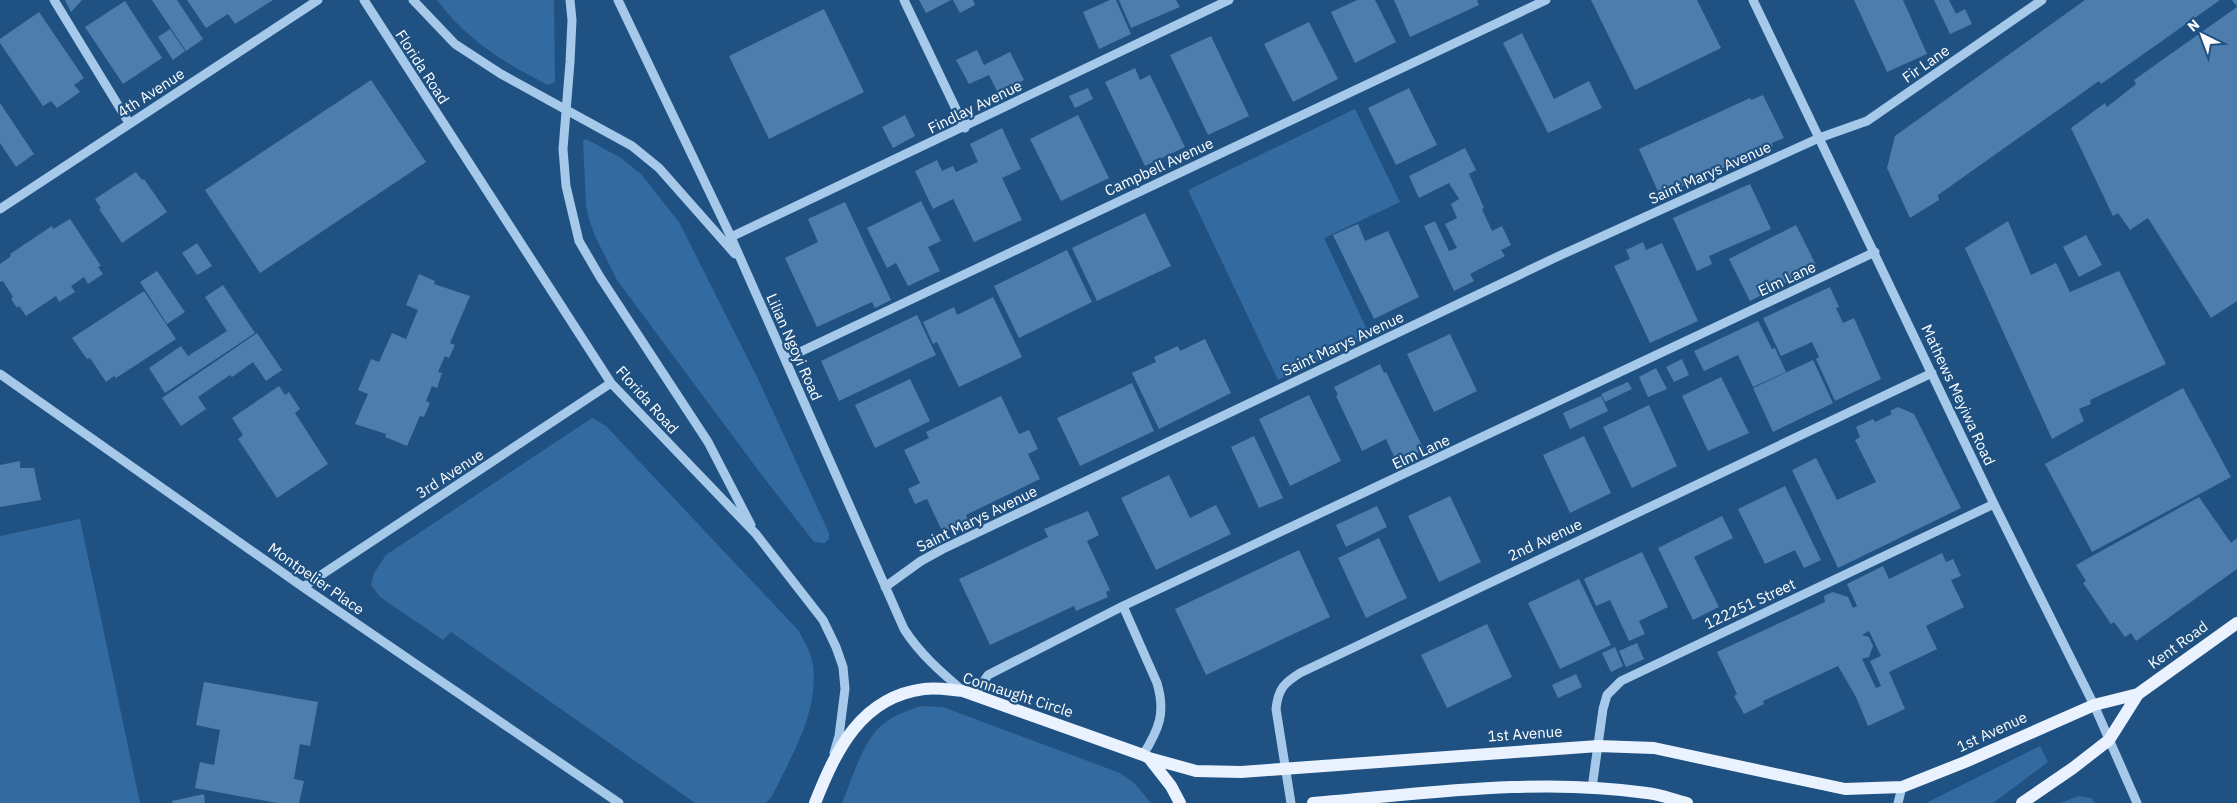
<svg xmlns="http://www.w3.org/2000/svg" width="2237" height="803" font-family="'IBM Plex Sans',sans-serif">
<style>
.green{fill:#336ba1}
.building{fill:#4c7dad;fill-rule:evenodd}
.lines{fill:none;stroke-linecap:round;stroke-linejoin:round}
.minor{stroke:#a6c8e9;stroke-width:9}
.major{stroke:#e9f2fe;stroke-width:12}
.labels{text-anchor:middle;stroke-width:4.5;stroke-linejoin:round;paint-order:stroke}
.street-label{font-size:15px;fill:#fff;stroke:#1f5182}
</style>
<rect width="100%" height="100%" fill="#1f5182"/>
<path class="green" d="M437,0H554L555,82L548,85C504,63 467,40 437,0Z
M1355,109L1400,202L1324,238L1370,336L1278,380L1188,190Z
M586,139L621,158L641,174L679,222L758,379L829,533V539L825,543L814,542L761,474L617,280L595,236L589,219L586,205L583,141Z
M592,418L606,426L798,630C804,641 811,652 813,665C819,712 792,755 772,796L766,803H695L451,632L443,640L380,597L371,585L374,573L386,555Z
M80,519L140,803H0V536Z
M921,706L943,707L1120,773L1135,784L1151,803H842C852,780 863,740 882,725C893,715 907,711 921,706Z
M2040,746L2048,762L1993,803H1926Z
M2079,796L2091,798L2095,803H2060Z"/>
<path class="building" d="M65,0H82L71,12Z
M152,0H177L203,39L186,51Z
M187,0H273L235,24L228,14L206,28Z
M919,0H951L926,13Z
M953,0H973L975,5L960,13Z
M1110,0H1116L1131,34L1099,49L1083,12Z
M1119,0H1176L1180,7L1131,28Z
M1357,0H1375L1396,42L1355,63L1331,12Z
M1394,0H1477L1479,5L1410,37Z
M1591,0H1697L1721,48L1635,90Z
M1854,0H1903L1927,54L1887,72Z
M1934,0H1949L1956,14L1965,9L1972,24L1950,34Z
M2085,0H2220L2101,84L2099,81L1938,195L1939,200L1910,218L1887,168L1895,136Z
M2232,0H2237V301L2211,318L2148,218L2130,230L2118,213L2113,216L2071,128L2105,103L2107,107L2136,84L2134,80L2237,7Z
M125,1L162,58L123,84L85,27Z
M824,9L864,92L769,139L729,56Z
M39,12L84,78L74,85L80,92L57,108L51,101L43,106L0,43V39Z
M1309,22L1338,79L1293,102L1264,44Z
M170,29L185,51L173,60L158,37Z
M1522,33L1554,99L1589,81L1602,108L1548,133L1503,43Z
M1211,36L1249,116L1208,135L1170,55Z
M977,50L984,65L1010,52L1024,80L998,93L989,75L969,84L956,60Z
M1135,68L1140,80L1150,75L1185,147L1145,166L1105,82Z
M371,80L426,162L260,273L205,190Z
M1088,88L1093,99L1075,108L1069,96Z
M1409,88L1437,145L1396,165L1368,108Z
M1763,95L1784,138L1772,143L1773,146L1660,196L1639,149L1750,98L1751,100Z
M0,103L34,154L16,167L0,143Z
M905,115L915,136L893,148L882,127Z
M1078,115L1109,178L1061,201L1030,139Z
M1002,128L1021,169L1002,178L1022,220L974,242L953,199L933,209L915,171L937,160L942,171L953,166L956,172L978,162L970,144Z
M1465,148L1476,170L1469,174L1484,208L1482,209L1492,231L1502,226L1511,245L1501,250L1505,256L1470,274L1474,281L1454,291L1424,226L1435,221L1449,251L1457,248L1445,224L1457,218L1451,204L1459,199L1449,183L1419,198L1409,176Z
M136,172L142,180L144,179L167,212L122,243L99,209L101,208L95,199Z
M1750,184L1771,229L1709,256L1712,264L1697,271L1673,218Z
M921,201L941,241L928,247L940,271L908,286L896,263L887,268L867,228Z
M845,202L891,300L875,308L872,302L817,327L785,258L818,242L808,219Z
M1145,213L1171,266L1097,301L1072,248Z
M70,219L101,266L98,267L103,274L88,284L84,277L71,286L75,292L59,302L56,296L26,316L19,306L17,308L11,299L13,297L3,281L0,282V264L11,256L10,254L52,226L53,229Z
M2008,221L2031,275L2056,263L2070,292L2119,271L2166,364L2090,400L2091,404L2079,409L2084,421L2052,439L1965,248Z
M1358,224L1365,241L1388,231L1419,297L1374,319L1333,235Z
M1796,225L1817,267L1750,301L1729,259Z
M2086,235L2102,265L2079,277L2063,247Z
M1643,242L1646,250L1662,243L1698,321L1650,343L1614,266L1630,259L1626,250Z
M197,243L212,266L197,275L182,253Z
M1067,250L1092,302L1019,338L994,286Z
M157,271L185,312L167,324L140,282Z
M419,274L435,281L434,284L470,296L450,343L455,345L449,358L445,356L438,372L442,373L437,388L432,386L426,401L430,403L424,417L420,416L407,446L385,437L386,434L355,424L368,394L358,390L371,359L379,362L392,333L406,339L418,310L406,305Z
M223,285L255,333L165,393L149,368L181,346L188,356L227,331L205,297Z
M1830,287L1839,307L1836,308L1843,323L1854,318L1881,379L1835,401L1816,359L1819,357L1812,342L1781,356L1763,318Z
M144,291L176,339L116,378L114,376L106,382L90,358L87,359L72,338Z
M993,297L1022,357L959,387L937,342L933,344L923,322L954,307L957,315Z
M917,315L936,355L839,401L821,361Z
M1758,321L1772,349L1775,348L1786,372L1753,387L1738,355L1704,371L1694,351Z
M257,333L282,370L266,381L253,362L232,377L230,375L198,397L206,409L181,426L162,398Z
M1450,334L1477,391L1434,412L1407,354Z
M1205,339L1231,393L1159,429L1132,373L1156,362L1154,357L1178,346L1180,351Z
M1682,359L1689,375L1674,382L1666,367Z
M1813,360L1833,403L1773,432L1753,388Z
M1380,364L1384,373L1386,372L1424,450L1397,463L1386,439L1362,451L1336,396L1338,395L1334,387Z
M1656,368L1667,389L1648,397L1639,377Z
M1721,377L1749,433L1708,451L1682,396Z
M910,379L930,421L875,448L855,405Z
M1628,382L1632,389L1605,402L1601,394Z
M1132,383L1154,431L1080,466L1057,418Z
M279,386L285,395L289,392L300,409L295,413L328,464L277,498L238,439L243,435L232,418Z
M2183,388L2231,477L2092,552L2045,464Z
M1309,395L1341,461L1290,486L1259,419Z
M1001,396L1019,434L1029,430L1038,449L1028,454L1040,479L966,515L968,521L943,533L927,499L915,504L908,489L920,483L904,450L929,438L926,432Z
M1601,396L1608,411L1570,429L1563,413Z
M1649,405L1677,466L1632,488L1603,427Z
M1898,407L1914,414L1961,508L1838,568L1792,470L1816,458L1837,500L1876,482L1855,440L1860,437L1856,427L1873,419L1875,422L1892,414L1890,411Z
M1254,436L1283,498L1259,508L1231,447Z
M1584,436L1611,493L1570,513L1543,455Z
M20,461V468H34L41,500L0,507V465Z
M1169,475L1190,518L1216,505L1231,534L1156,570L1121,498Z
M1785,486L1821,560L1804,568L1795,550L1765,564L1738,509Z
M1450,496L1481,562L1439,582L1408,516Z
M2199,497L2231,543L2237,538V569L2136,641L2131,633L2125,637L2114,622L2111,624L2083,583L2086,581L2076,565Z
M1377,506L1387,527L1346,547L1336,525Z
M1088,511L1099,535L1087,541L1110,590L1106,592L1108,597L1076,611L1074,606L990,645L959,579L1048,537L1044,529Z
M1722,516L1733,538L1694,557L1719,607L1693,620L1658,548Z
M1379,538L1407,598L1366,618L1338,558Z
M1299,550L1330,617L1206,675L1175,609Z
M1642,552L1668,607L1639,621L1645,634L1629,641L1610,600L1596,606L1584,579Z
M1942,553L1946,562L1953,559L1961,576L1951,580L1964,607L1926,626L1937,649L1889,672L1905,709L1868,726L1856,697L1838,666L1763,701L1764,704L1744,714L1734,696L1737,694L1717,652L1825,602L1824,596L1833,592L1848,597L1853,608L1857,606L1847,584L1883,566L1889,579ZM1869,631L1881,656L1870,661L1881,686L1876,688L1862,659L1869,657L1873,646L1869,637L1862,635Z
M1579,579L1611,645L1560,669L1528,603Z
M1487,624L1512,677L1447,708L1421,655Z
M1637,643L1644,659L1626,667L1619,651Z
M1615,647L1623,666L1611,672L1602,653Z
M1576,674L1582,687L1558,698L1552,685Z
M204,682L318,702L310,746L300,744L294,779L304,781L299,803H277L195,788L200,762L214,765L220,730L196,725Z
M204,794L205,803H172V801Z"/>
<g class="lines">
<path class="minor" d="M54,0L129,123
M364,0L611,383L756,534L823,620L836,647L843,667L845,689L839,736L834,753
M413,0L455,44L501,74L632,146L659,168L735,254
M570,0L572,20L570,62L563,149L566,186L579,241L600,277L708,442L751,525
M618,0L731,237L904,629C920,654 941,672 963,691
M904,0L965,128
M1753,0L1994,504L2094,705L2137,803
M0,209L318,0
M731,237L1229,0
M785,359L1546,0
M0,374L303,587L619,803
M303,587L611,383
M885,587L921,561L943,549L1561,255L1819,138L1867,121L2042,0
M1123,606L1157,683C1166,713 1159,729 1143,755
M974,696L988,675L1123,606L1875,252
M1592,788L1603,709L1607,695L1621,681L1994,504
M1291,803L1276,709C1278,689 1284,683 1300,673L1932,373
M1898,803L1902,787"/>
<path class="major" d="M1149,758L1196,771L1241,772L1598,746L1654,748L1845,789L1902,787L1965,762L2094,705L2138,694L2237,623
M815,803C836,750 861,697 924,689C937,687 950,690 963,691L1143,755L1149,758L1171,786L1180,803
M1313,803C1423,794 1536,777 1647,793C1660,794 1674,800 1687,803
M2022,803L2073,768L2109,740L2138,694"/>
</g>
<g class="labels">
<g class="street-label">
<text transform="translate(1926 64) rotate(-35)" y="5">Fir Lane</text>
<text transform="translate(422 67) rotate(57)" y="5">Florida Road</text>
<text transform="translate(151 93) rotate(-33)" y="5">4th Avenue</text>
<text transform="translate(975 107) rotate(-26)" y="5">Findlay Avenue</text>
<text transform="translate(1159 167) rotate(-25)" y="5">Campbell Avenue</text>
<text transform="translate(1710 173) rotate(-24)" y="5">Saint Marys Avenue</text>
<text transform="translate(1787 279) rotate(-25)" y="5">Elm Lane</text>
<text transform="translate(1343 344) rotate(-25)" y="5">Saint Marys Avenue</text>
<text transform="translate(794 347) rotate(66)" y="5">Lilian Ngoyi Road</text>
<text transform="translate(1958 395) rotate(65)" y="5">Mathews Meyiwa Road</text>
<text transform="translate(647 400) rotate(48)" y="5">Florida Road</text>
<text transform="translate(1421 452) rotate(-25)" y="5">Elm Lane</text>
<text transform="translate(450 474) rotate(-33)" y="5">3rd Avenue</text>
<text transform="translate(977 519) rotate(-26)" y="5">Saint Marys Avenue</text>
<text transform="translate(1545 540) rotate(-25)" y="5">2nd Avenue</text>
<text transform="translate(316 579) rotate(35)" y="5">Montpelier Place</text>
<text transform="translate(1750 604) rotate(-25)" y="5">122251 Street</text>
<text transform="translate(2178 645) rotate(-36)" y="5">Kent Road</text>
<text transform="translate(1018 695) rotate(18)" y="5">Connaught Circle</text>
<text transform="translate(1992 732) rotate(-25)" y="5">1st Avenue</text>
<text transform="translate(1525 734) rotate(-4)" y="5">1st Avenue</text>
</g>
</g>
<g transform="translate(2202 35) rotate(318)" stroke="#1f5182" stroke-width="4" paint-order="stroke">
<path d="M0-4L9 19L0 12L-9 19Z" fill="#ffffff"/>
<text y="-8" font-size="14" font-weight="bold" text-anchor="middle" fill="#ffffff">N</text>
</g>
</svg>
